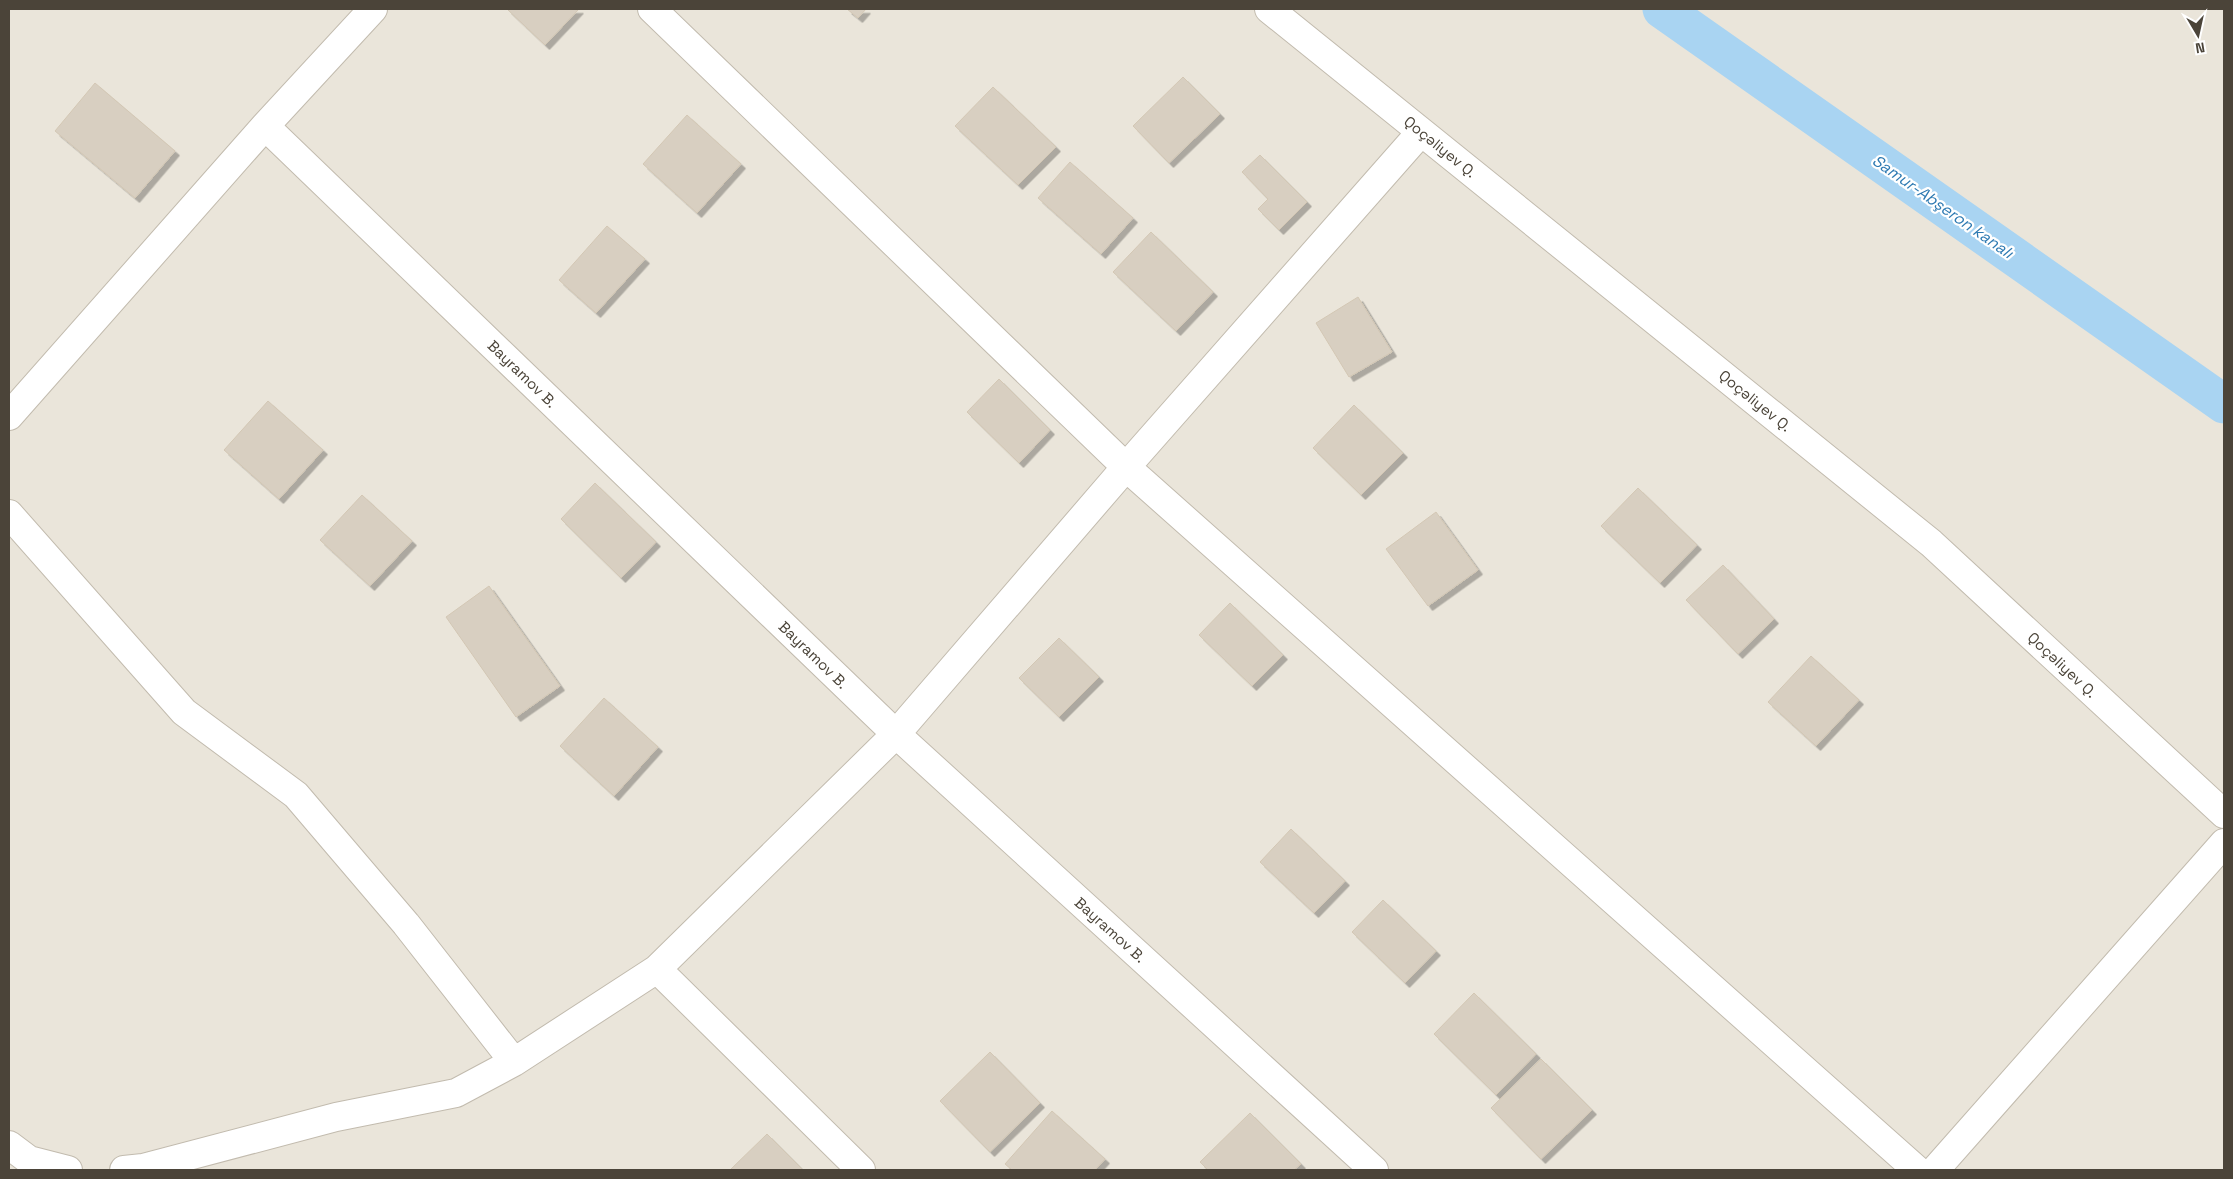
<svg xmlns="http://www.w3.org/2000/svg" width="2233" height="1179" font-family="'Space Grotesk',sans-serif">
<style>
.residential{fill:#eae5da}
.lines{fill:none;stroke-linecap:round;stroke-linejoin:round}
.canal{stroke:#a9d4f2;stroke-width:39}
.building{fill:#d8cfc1;stroke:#d3c7b4;filter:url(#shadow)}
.minor-casing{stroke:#c2bbae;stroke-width:30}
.minor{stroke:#fff;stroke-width:28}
.labels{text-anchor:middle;stroke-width:4.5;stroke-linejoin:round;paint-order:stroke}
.street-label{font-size:15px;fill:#4b4439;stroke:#fff}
.water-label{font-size:16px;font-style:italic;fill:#2e7ab2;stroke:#fff}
</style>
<defs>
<filter id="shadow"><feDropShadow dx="4.5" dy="4.5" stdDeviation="0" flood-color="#0004"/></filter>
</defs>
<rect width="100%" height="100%" fill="#f6f3ec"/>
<path class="residential" d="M9,9H2224V1170H9Z"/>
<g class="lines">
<path class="canal" d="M1662,9L2224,404"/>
</g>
<path class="building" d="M507,9H579L545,45Z
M847,9H866L858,18Z
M1183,77L1220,114L1169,163L1133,126Z
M95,83L175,151L135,198L55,131Z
M993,87L1056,147L1018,185L955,126Z
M687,115L741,164L697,213L643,164Z
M1260,155L1307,202L1279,230L1258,209L1268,199L1242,172Z
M1070,162L1133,218L1101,254L1038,198Z
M607,226L645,259L596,313L559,280Z
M1151,232L1213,292L1176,331L1113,272Z
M1358,297L1392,352L1349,377L1316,323Z
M999,379L1050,430L1019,463L967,412Z
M268,401L323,450L279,499L224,450Z
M1354,405L1403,453L1361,495L1313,448Z
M595,483L656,542L621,578L561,519Z
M1638,488L1697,545L1660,583L1601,526Z
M362,495L412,541L370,586L320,540Z
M1436,512L1478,570L1428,606L1386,549Z
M1723,565L1774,619L1738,654L1686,600Z
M489,586L560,686L516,717L446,617Z
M1230,603L1283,655L1252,686L1199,635Z
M1059,638L1099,677L1059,717L1019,678Z
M1811,656L1859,700L1816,746L1768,702Z
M604,698L658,747L614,796L560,746Z
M1291,829L1345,881L1314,913L1260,862Z
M1383,900L1436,951L1405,983L1352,932Z
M1474,993L1536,1054L1496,1095L1434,1034Z
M990,1052L1040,1103L990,1152L940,1101Z
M1541,1059L1592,1110L1541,1159L1491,1108Z
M1052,1111L1105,1159L1095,1170H1012L1005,1164Z
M1250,1113L1301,1164L1294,1170H1208L1200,1162Z
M767,1134L803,1170H730Z"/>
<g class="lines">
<g class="minor-casing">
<path id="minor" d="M652,9L1126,467L1917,1170
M1269,9L1931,543L2224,814
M265,126L896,734L1374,1170
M9,416L265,126L373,9
M9,514L184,712L296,795L406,924L514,1062
M657,969L861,1170
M9,1145L29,1160L68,1170
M124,1170L143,1168L336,1117L456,1093L514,1062L657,969L896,734L1126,467L1421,132
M1935,1170L2224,843"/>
</g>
<use href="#minor" class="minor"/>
</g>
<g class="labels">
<g class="street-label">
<text transform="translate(1440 147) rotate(39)" y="5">Qoçəliyev Q.</text>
<text transform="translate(522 374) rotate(44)" y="5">Bayramov B.</text>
<text transform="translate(1755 401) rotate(39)" y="5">Qoçəliyev Q.</text>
<text transform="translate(813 655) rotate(44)" y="5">Bayramov B.</text>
<text transform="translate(2062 665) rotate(43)" y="5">Qoçəliyev Q.</text>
<text transform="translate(1110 930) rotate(42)" y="5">Bayramov B.</text>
</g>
<g class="water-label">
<text transform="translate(1943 206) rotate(35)" y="6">Samur-Abşeron kanalı</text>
</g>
</g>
<rect width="2233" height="1179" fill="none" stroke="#4b4439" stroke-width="20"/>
<g transform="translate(2198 35) rotate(171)" stroke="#ffffff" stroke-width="4" paint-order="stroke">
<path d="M0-4L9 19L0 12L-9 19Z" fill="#4b4439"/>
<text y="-8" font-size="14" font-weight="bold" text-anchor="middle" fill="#4b4439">N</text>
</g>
</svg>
